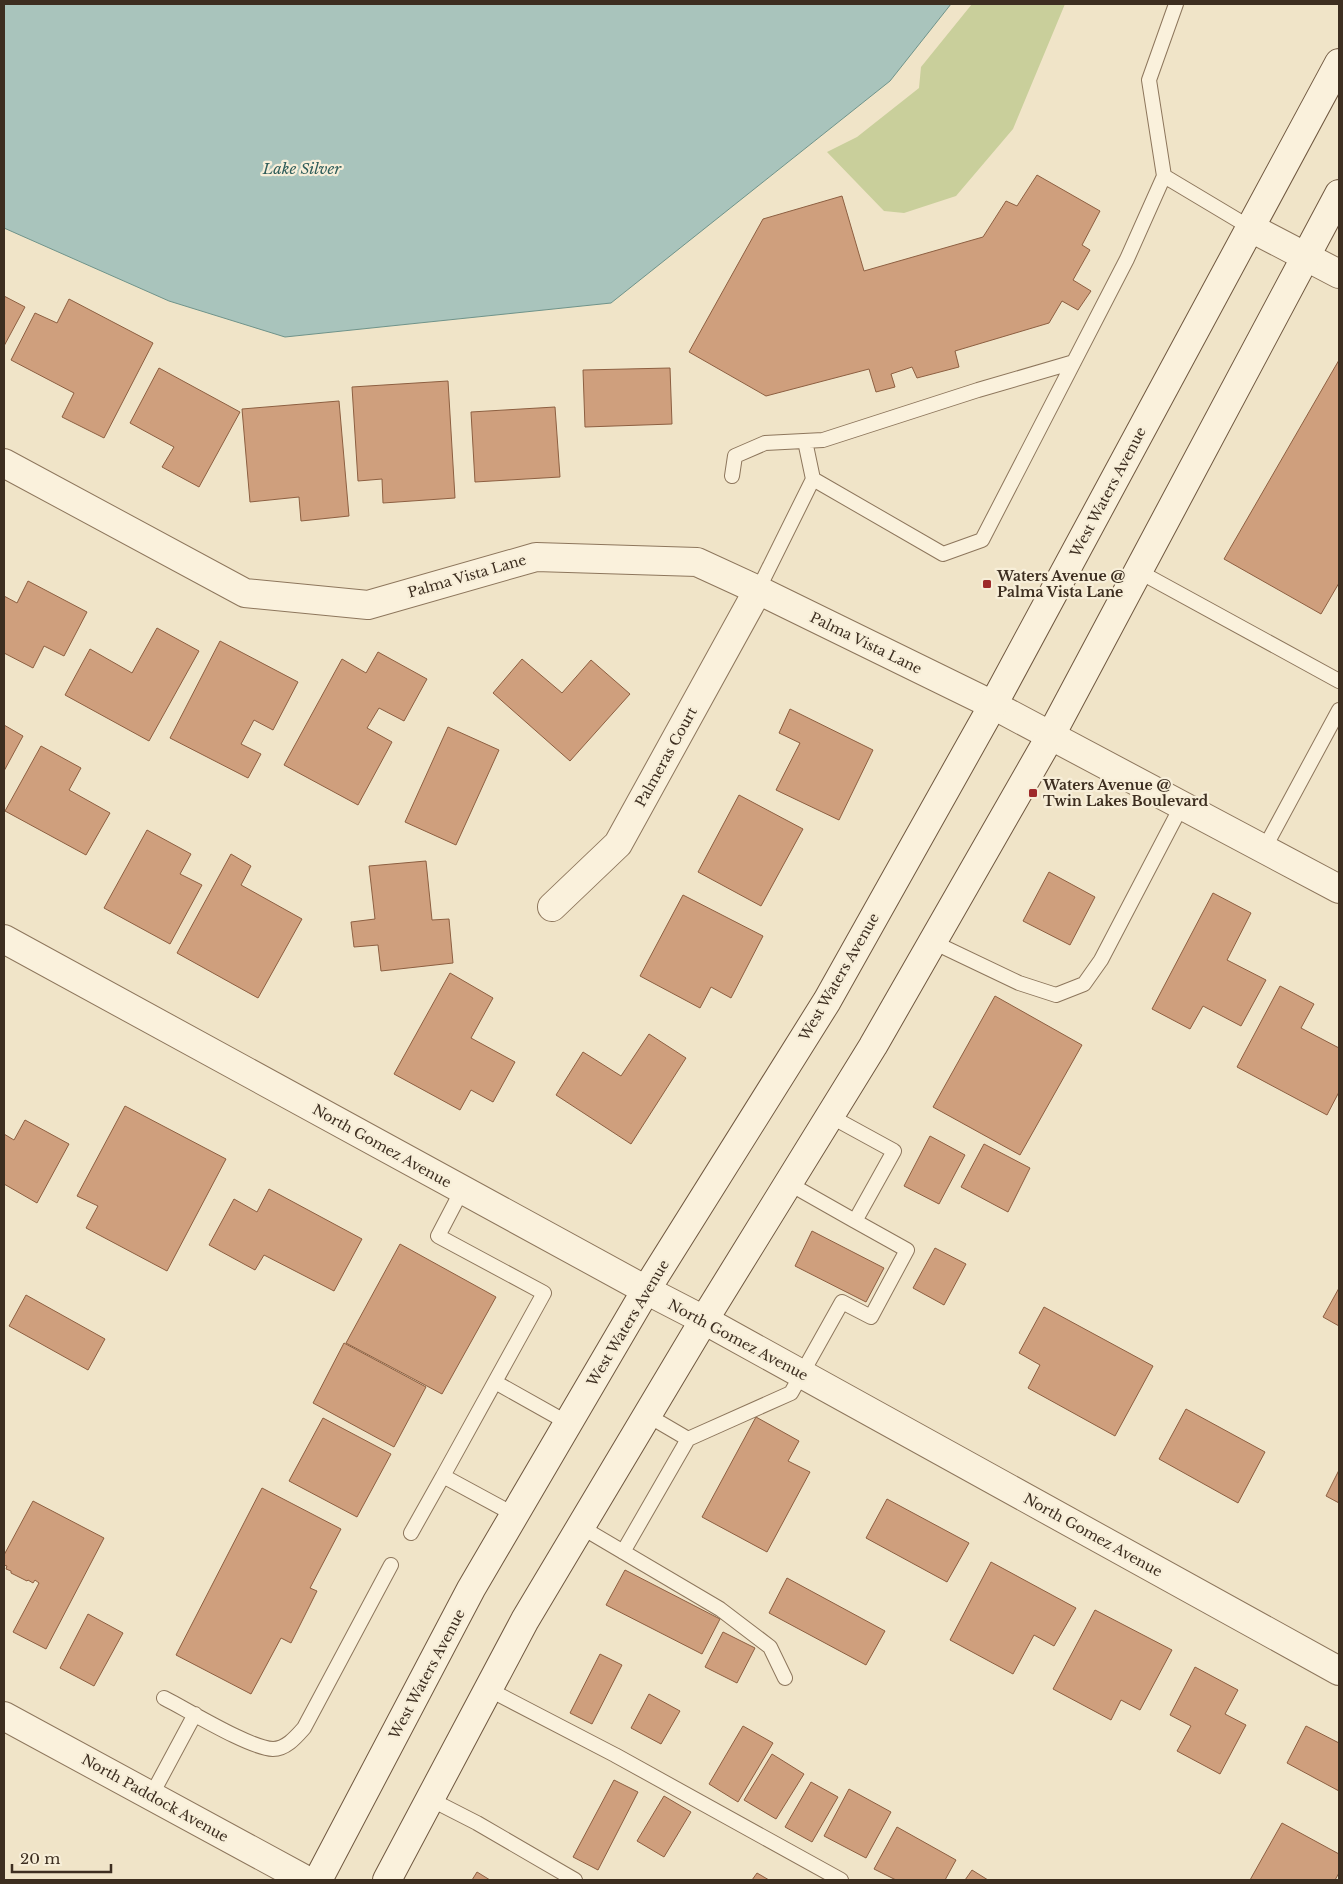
<svg xmlns="http://www.w3.org/2000/svg" width="1343" height="1884" font-family="'Libre Baskerville',serif">
<style>
.green{fill:#c9cf9b}
.water{fill:#a9c4bc;stroke:#6f938a}
.building{fill:#cf9f7d;stroke:#8d5f41}
.lines{fill:none;stroke-linecap:round;stroke-linejoin:round}
.lane-casing{stroke:#8d765c;stroke-width:16}
.street-casing{stroke:#8d765c;stroke-width:30}
.secondary-casing{stroke:#6f573f;stroke-width:30}
.lane{stroke:#faf1dc;stroke-width:14}
.street{stroke:#faf1dc;stroke-width:28}
.secondary{stroke:#faf1dc;stroke-width:28}
.poi-dot{fill:#9e2a2b;stroke:#f7eed8;stroke-width:2}
.labels{text-anchor:middle;stroke-width:4.5;stroke-linejoin:round;paint-order:stroke}
.street-label{font-size:14px;fill:#3d2e20;stroke:#f7eed8}
.poi-label{font-size:14px;font-weight:bold;fill:#3d2e20;stroke:#f7eed8;text-anchor:start}
.water-label{font-size:15px;font-style:italic;fill:#2f5d5a;stroke:#f7eed8}
</style>
<rect width="100%" height="100%" fill="#f0e4c8"/>
<path class="green" d="M972,4H1065L1013,129L956,196L904,213L884,211L827,152L857,137L919,88L921,67Z"/>
<path class="water" d="M4,4H951L890,81L611,303L285,337L169,301L4,228Z"/>
<path class="building" d="M1037,175L1100,211L1082,245L1090,250L1073,280L1091,291L1078,310L1062,301L1049,323L955,351L959,367L917,378L912,367L891,374L895,387L876,392L869,369L766,396L689,352L763,219L842,196L864,271L983,237L1006,201L1017,206Z
M4,296L25,307L4,346Z
M69,299L153,343L104,438L62,417L74,393L11,360L35,313L57,323Z
M1339,360V583L1321,614L1224,559Z
M159,368L240,412L199,487L162,467L174,447L130,423Z
M670,368L672,424L585,427L583,370Z
M448,381L455,498L383,503L382,479L358,481L352,387Z
M339,401L349,516L301,521L299,497L250,502L242,409Z
M555,407L560,477L475,482L471,412Z
M28,581L87,612L64,656L44,646L33,668L4,653V596L17,603Z
M157,628L199,651L149,741L65,695L90,649L132,673Z
M220,641L298,682L273,730L254,720L241,744L261,754L248,778L170,738Z
M378,652L427,679L404,721L379,708L367,728L392,742L358,805L284,765L342,659L366,673Z
M522,659L562,693L591,660L630,694L570,761L493,693Z
M790,709L873,750L839,820L776,790L800,743L779,733Z
M4,725L23,736L4,771Z
M448,727L499,750L456,845L405,822Z
M41,746L81,768L69,790L110,813L86,855L5,811Z
M739,795L803,829L761,906L698,872Z
M147,830L191,854L180,874L202,885L170,944L104,908Z
M231,854L251,866L241,885L302,919L258,998L177,953Z
M426,861L432,920L449,919L453,963L381,971L378,945L354,947L351,922L375,919L369,866Z
M1049,872L1095,897L1070,945L1023,921Z
M1213,893L1251,913L1227,960L1266,980L1241,1026L1203,1006L1190,1029L1152,1009Z
M683,895L763,936L731,998L711,987L700,1008L640,976Z
M450,973L493,998L471,1038L515,1062L493,1102L471,1090L460,1110L394,1074Z
M1280,986L1314,1004L1301,1028L1339,1048V1092L1327,1115L1237,1067Z
M995,996L1082,1045L1020,1155L933,1107Z
M649,1034L686,1058L631,1144L556,1095L583,1052L621,1076Z
M125,1106L226,1159L167,1271L86,1228L98,1206L77,1196Z
M25,1120L69,1144L37,1203L4,1184V1134L14,1140Z
M930,1136L965,1155L939,1204L904,1186Z
M984,1144L1030,1168L1008,1212L961,1187Z
M269,1189L362,1239L334,1291L264,1255L255,1270L209,1245L234,1199L257,1212Z
M812,1231L884,1268L866,1302L795,1266Z
M400,1244L496,1297L442,1394L346,1343Z
M935,1248L966,1264L944,1305L913,1288Z
M1339,1288V1326L1323,1317Z
M26,1295L105,1339L88,1370L9,1326Z
M1044,1307L1153,1366L1115,1436L1028,1388L1040,1365L1019,1353Z
M344,1343L426,1387L394,1447L313,1403Z
M1186,1409L1265,1452L1238,1503L1159,1459Z
M756,1417L799,1441L788,1461L810,1472L767,1552L702,1517Z
M323,1418L391,1454L357,1517L289,1481Z
M1339,1470V1503L1326,1496Z
M262,1488L341,1529L310,1588L317,1591L291,1643L281,1638L251,1694L176,1655Z
M887,1499L969,1543L947,1582L866,1538Z
M33,1501L104,1538L46,1649L13,1632L39,1583L35,1580L33,1583L28,1580L27,1581L11,1573V1571L6,1569L7,1566L4,1565V1555Z
M991,1562L1076,1608L1054,1646L1034,1635L1013,1674L950,1640Z
M625,1570L720,1619L702,1654L606,1605Z
M787,1578L885,1631L866,1665L769,1613Z
M1095,1610L1172,1650L1140,1710L1121,1700L1111,1720L1053,1689Z
M88,1614L123,1633L94,1686L60,1668Z
M723,1632L755,1648L737,1683L705,1667Z
M600,1654L622,1665L592,1724L570,1713Z
M1195,1667L1238,1690L1225,1714L1246,1725L1220,1774L1177,1751L1191,1726L1170,1715Z
M649,1694L680,1711L661,1744L631,1728Z
M743,1726L773,1743L738,1802L709,1784Z
M1306,1726L1339,1743V1791L1287,1763Z
M772,1754L804,1774L776,1819L744,1800Z
M614,1780L638,1792L598,1870L573,1857Z
M811,1782L838,1797L812,1842L785,1827Z
M849,1789L891,1812L866,1858L824,1836Z
M664,1796L691,1812L664,1857L637,1841Z
M1282,1823L1339,1854V1873L1335,1880H1250Z
M897,1827L956,1860L945,1880H896L874,1869Z
M972,1870L988,1880H965Z
M477,1872L490,1880H472Z
M757,1873L769,1880H752Z"/>
<g class="lines">
<g class="lane-casing">
<path id="lane" d="M1176,4L1149,80L1164,176L1251,228
M805,441L813,479
M732,476L735,456L765,443L823,440L978,390L1074,362
M1138,571L1339,681
M758,590L813,479L943,554L982,540L1127,259L1164,176
M1264,849L1339,710
M933,942L1019,983L1056,995L1084,984L1101,960L1182,805
M788,1183L855,1221L894,1151L830,1116
M462,1190L438,1236L544,1293L443,1476L515,1515
M495,1382L568,1423
M688,1439L791,1393L842,1302L871,1317L907,1250L855,1221
M581,1527L720,1609L770,1647L785,1678
M411,1533L443,1476
M623,1552L688,1439L647,1415
M488,1689L615,1755L841,1880
M164,1698C188,1710 249,1748 273,1749C286,1749 296,1737 304,1728L391,1565
M151,1796L195,1714
M430,1799L477,1823L575,1880"/>
</g>
<g class="street-casing">
<path id="street" d="M1251,228L1339,274
M4,463L245,593L368,605L536,557L697,562L758,590L993,705L1339,889
M552,907L618,844L758,590
M4,939L646,1290L704,1320L1339,1671
M4,1716L306,1880"/>
</g>
<g class="secondary-casing">
<path id="secondary" d="M318,1880L471,1589L646,1290L827,1001L993,705L1339,63
M387,1880L525,1620L704,1320L873,1046L1051,735L1339,194"/>
</g>
<use href="#lane" class="lane"/>
<use href="#street" class="street"/>
<use href="#secondary" class="secondary"/>
</g>
<g class="poi-dot">
<rect x="982" y="579" width="10" height="10" rx="2.5"/>
<rect x="1028" y="788" width="10" height="10" rx="2.5"/>
</g>
<g class="labels">
<g class="street-label">
<text transform="translate(1108 492) rotate(-62)" y="5">West Waters Avenue</text>
<text transform="translate(467 576) rotate(-16)" y="5">Palma Vista Lane</text>
<text transform="translate(866 643) rotate(26)" y="5">Palma Vista Lane</text>
<text transform="translate(666 757) rotate(-61)" y="5">Palmeras Court</text>
<text transform="translate(839 977) rotate(-60)" y="5">West Waters Avenue</text>
<text transform="translate(382 1146) rotate(29)" y="5">North Gomez Avenue</text>
<text transform="translate(628 1323) rotate(-59)" y="5">West Waters Avenue</text>
<text transform="translate(738 1340) rotate(28)" y="5">North Gomez Avenue</text>
<text transform="translate(1093 1535) rotate(29)" y="5">North Gomez Avenue</text>
<text transform="translate(427 1674) rotate(-62)" y="5">West Waters Avenue</text>
<text transform="translate(155 1798) rotate(29)" y="5">North Paddock Avenue</text>
</g>
<g class="poi-label">
<text x="997" y="581">Waters Avenue @<tspan x="997" dy="16">Palma Vista Lane</tspan></text>
<text x="1043" y="790">Waters Avenue @<tspan x="1043" dy="16">Twin Lakes Boulevard</tspan></text>
</g>
<g class="water-label">
<text x="302" y="174">Lake Silver</text>
</g>
</g>
<rect width="1343" height="1884" fill="none" stroke="#3d2e20" stroke-width="10"/>
<path d="M12 1864v8h99v-8" fill="none" stroke="#3d2e20" stroke-width="2.5"/>
<text x="20" y="1864" font-size="15" fill="#3d2e20" stroke="#f7eed8" stroke-width="4" paint-order="stroke">20 m</text>
</svg>
